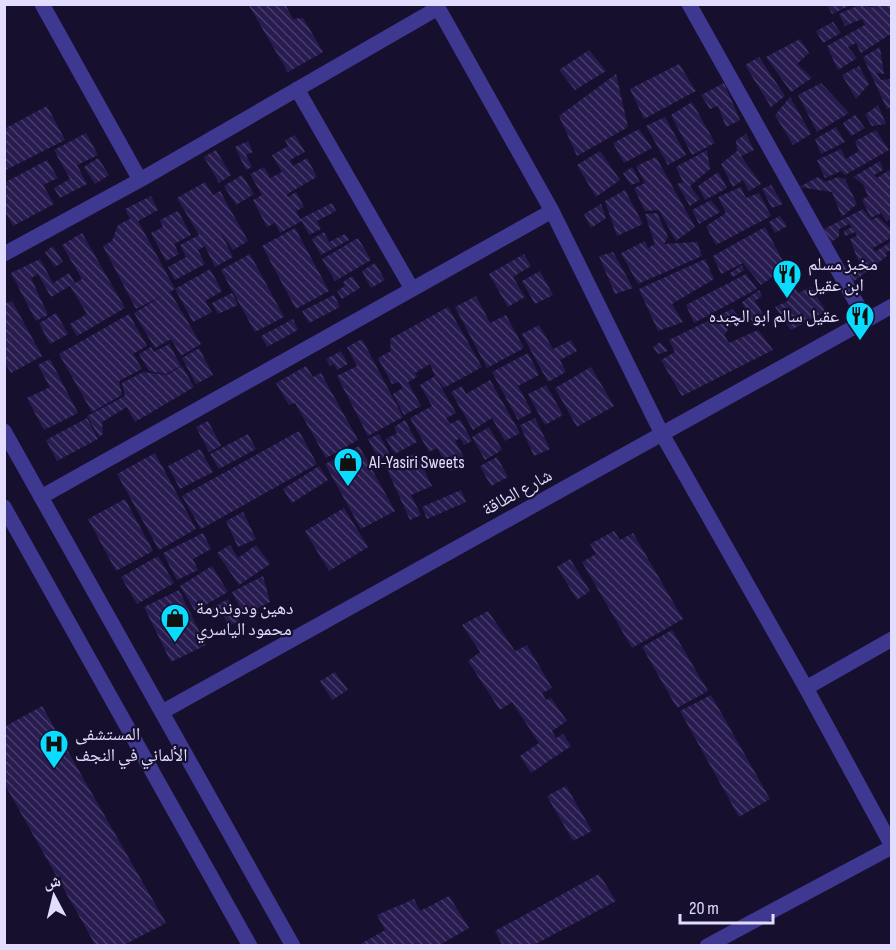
<svg xmlns="http://www.w3.org/2000/svg" width="896" height="950" font-family="'Sofia Sans Condensed','Noto Naskh Arabic',sans-serif">
<style>
.building{fill:url(#building-back-hatch)}
.lines{fill:none;stroke-linecap:round;stroke-linejoin:round}
.minor{stroke:#3f3890;stroke-width:15}
.tertiary{stroke:#3f3890;stroke-width:15}
.labels{text-anchor:middle;stroke-width:4.5;stroke-linejoin:round;paint-order:stroke}
.poi-label{font-size:18px;fill:#e2ddff;stroke:#16102e;text-anchor:start}
.street-label{font-size:18px;fill:#e2ddff;stroke:#16102e}
</style>
<defs>
<pattern id="building-back-hatch" width="6" height="6" patternUnits="userSpaceOnUse" patternTransform="scale(1.5)"><rect width="6" height="6" fill="#281b50"/><path d="M-1 5l2 2M0 0l6 6M5-1l2 2" fill="none" stroke="#473c6a"/></pattern>
</defs>
<rect width="100%" height="100%" fill="#16102e"/>
<path class="building" d="M248,4H285L293,19L303,18L323,52L288,72Z
M827,4H853L832,14Z
M861,4H868L870,8L877,4H892V33L861,53L856,43L848,47L857,58L838,70L827,46L865,25L862,19L845,26L839,14Z
M833,22L841,33L823,43L816,31Z
M800,39L809,53L797,64L812,78L791,92L766,57Z
M880,47L884,74L876,73L881,80L892,79V108L887,109L863,57Z
M589,50L606,71L575,90L559,70Z
M759,57L785,96L771,107L745,65Z
M679,64L696,91L644,119L630,89Z
M859,66L869,84L856,99L842,75Z
M616,74L628,127L577,156L559,116Z
M724,83L740,120L726,127L718,106L710,109L701,95Z
M821,83L849,113L817,132L798,95Z
M790,97L811,134L793,145L775,115Z
M692,102L715,143L692,155L671,115Z
M878,105L886,124L872,126L865,115Z
M47,106L65,140L4,171V129Z
M855,115L865,128L851,136L843,123Z
M665,117L686,155L668,165L646,126Z
M836,127L845,142L821,154L815,139Z
M639,129L652,148L624,163L613,143Z
M876,130L889,150L845,175L841,171L825,178L817,160L841,149L846,159L859,151L855,141Z
M86,133L98,155L77,165L87,184L60,198L54,188L70,179L54,150Z
M746,134L754,150L741,156L761,184L749,191L743,180L733,187L721,164L737,151L736,140Z
M295,135L305,152L290,160L293,166L307,158L317,177L287,194L288,197L296,192L304,207L296,211L300,219L332,203L336,211L317,221L321,229L309,235L302,221L280,233L275,223L267,227L253,200L262,195L250,174L264,167L270,178L282,172L272,155L288,146L285,140Z
M248,141L253,152L246,155L252,167L246,170L235,147Z
M216,150L231,175L219,183L204,157Z
M707,150L710,169L690,186L700,199L690,206L677,184L683,182L676,167Z
M600,151L620,180L596,197L577,165Z
M656,157L695,227L676,241L659,210L645,211L634,188L645,183L636,166Z
M98,158L109,175L95,184L84,167Z
M47,160L58,178L43,185L54,204L13,226L4,209V183Z
M880,161L883,170L874,175L877,178L889,170L892,174V218L887,221L881,213L871,218L862,200L868,196L863,184L853,177Z
M632,167L640,182L631,185L623,173Z
M718,172L727,188L705,200L698,186Z
M242,175L254,194L236,205L224,186Z
M818,177L825,182L838,177L845,179L857,204L842,217L832,192L799,187Z
M205,182L213,195L220,191L248,241L233,250L220,231L233,257L215,267L205,246L198,250L205,264L175,280L168,267L186,257L180,245L199,235L177,198Z
M771,185L783,204L772,208L762,189Z
M741,187L746,198L759,193L771,216L716,245L706,226L726,213L718,197Z
M625,190L643,224L617,236L605,201Z
M151,196L158,210L138,221L175,289L170,292L201,344L181,356L171,339L155,348L134,313L164,295L136,309L103,246L112,241L118,225L130,219L125,209Z
M711,200L720,212L699,224L692,210Z
M601,204L606,218L591,228L584,214Z
M863,209L871,220L878,217L892,230V237L873,248L875,252L892,241V249L885,253L887,256L852,283L847,276L861,268L850,239L857,236L855,232L845,236L844,231L852,227L849,224L839,229V237L831,242L824,229Z
M178,211L191,235L174,244L179,254L166,261L151,233L163,227L160,220Z
M657,213L668,237L664,244L697,242L702,256L638,284L621,253L645,241L648,248L655,244L645,214Z
M780,216L787,226L775,233L769,222Z
M765,227L786,267L761,285L743,263L721,274L713,256Z
M295,228L329,291L296,309L262,246Z
M324,232L329,242L345,234L349,240L321,255L312,239Z
M82,233L125,308L77,336L70,324L87,314L70,286L51,297L38,274L31,278L48,315L36,321L11,273L40,259L53,283L69,273L75,283L82,279L62,245Z
M358,238L371,260L335,281L322,259Z
M53,246L63,262L55,267L45,252Z
M613,252L633,288L615,294L599,256Z
M250,254L284,317L255,332L221,270Z
M524,254L531,266L513,277L525,297L508,307L489,274Z
M705,259L714,279L672,304L683,322L658,331L639,289Z
M375,263L385,280L371,288L362,271Z
M742,265L744,270L733,277L730,273Z
M210,269L222,291L205,301L212,312L193,322L175,289Z
M540,271L553,295L535,304L522,281Z
M746,274L757,289L694,323L686,305Z
M787,274L798,293L811,287L826,311L791,330L775,307L788,301L778,281Z
M352,276L360,288L342,299L337,291L345,286L343,282Z
M759,290L762,296L755,301L764,316L753,323L742,302Z
M232,293L238,305L218,314L212,303Z
M334,295L340,307L309,323L302,311Z
M476,296L490,323L506,315L524,348L487,368L455,307Z
M12,301L42,356L11,373L4,361V304Z
M448,307L482,367L444,388L435,376L430,364L415,373L417,377L408,382L421,406L404,415L393,394L403,388L399,382L392,384L378,358L391,351L390,339Z
M732,309L738,316L724,335L729,343L758,330L773,350L682,396L661,360L675,352L669,340Z
M56,313L68,334L50,344L39,323Z
M129,314L147,346L133,354L142,369L119,381L122,395L92,412L59,354Z
M293,319L298,330L267,347L261,336Z
M539,325L553,349L571,340L577,351L560,360L566,372L548,382L522,334Z
M362,339L403,417L368,436L337,376L357,366L347,347Z
M660,342L668,351L658,354L653,347Z
M169,344L181,366L166,374L149,371L139,354L151,347L154,352Z
M199,348L213,375L196,384L182,358Z
M341,351L348,364L337,370L334,364L330,366L326,359Z
M528,353L539,375L518,386L532,412L518,420L492,372Z
M50,359L78,413L44,430L27,398L50,387L38,365Z
M182,366L194,387L135,422L127,407L102,422L103,434L99,437L87,416L125,396L122,383L143,372L167,375Z
M306,366L313,377L321,373L358,440L326,458L295,403L289,405L276,383Z
M591,367L614,406L577,427L555,388Z
M435,376L456,413L446,418L450,424L460,419L472,441L464,445L460,438L455,441L466,461L450,471L437,448L429,452L410,418L432,406L420,385Z
M490,380L520,433L505,441L492,418L473,430L451,392L462,386L466,394Z
M546,385L563,415L545,425L528,394Z
M87,418L98,439L57,461L46,440Z
M535,418L550,449L534,456L520,425Z
M405,420L417,442L395,454L386,439L397,433L394,427Z
M208,421L221,446L209,452L196,427Z
M489,427L502,450L485,460L472,437Z
M299,431L317,464L201,529L182,496Z
M248,434L256,449L219,469L210,454Z
M379,434L390,455L379,460L368,439Z
M359,446L395,511L361,529L325,464Z
M200,449L213,472L180,489L168,466Z
M155,453L196,529L159,550L117,474Z
M416,453L432,486L411,495L421,515L410,520L386,467Z
M497,457L508,477L491,486L480,466Z
M319,466L328,480L292,503L283,489Z
M461,490L466,502L427,519L422,507Z
M125,499L153,551L116,571L88,519Z
M344,508L368,547L329,571L305,531Z
M243,512L256,539L238,547L226,521Z
M614,531L620,540L633,533L683,619L632,648L582,562L596,554L590,544Z
M203,533L211,549L193,559L198,570L177,580L163,553Z
M230,545L238,558L256,545L270,564L239,585L217,553Z
M158,556L174,583L137,604L121,577Z
M570,559L590,591L577,600L557,567Z
M212,566L228,592L195,611L180,586Z
M263,576L270,602L244,615L232,592Z
M179,590L206,645L171,662L144,607Z
M228,599L239,621L229,626L220,609L212,613L210,609Z
M488,611L515,651L527,645L552,688L542,693L546,700L551,698L567,721L552,731L556,738L563,734L571,746L531,773L520,756L539,743L512,702L500,710L468,661L480,652L462,625Z
M672,630L708,691L677,708L642,647Z
M335,672L348,690L332,700L320,681Z
M711,695L770,799L739,817L680,711Z
M42,706L166,923L122,946H96L4,783V727Z
M566,786L592,831L573,841L547,796Z
M599,874L616,901L532,946H503L495,931Z
M449,896L469,928L438,946H357L385,930L377,915L414,899L420,911Z"/>
<g class="lines">
<path class="minor" d="M42,4L140,180
M436,4L552,211L662,434L806,688L892,846
M689,4L866,320
M297,89L412,289
M4,254L140,180L438,8
M41,497L552,211
M806,688L892,639
M162,712L892,306
M707,946L892,847"/>
<path class="tertiary" d="M4,431L293,946
M4,507L250,946"/>
</g>
<defs>
<g id="restaurant-pin" transform="scale(1.5)"><path d="M0 17L-7.5 6A9.5 9.5 0 1 1 7.5 6Z" fill="#09dcff" stroke="#16102e"/><path d="M-5-6h1v4h1v-4h1v4h1v-4h1v5L-1.5 .5V6h-2V.5L-5-1ZM5-6V6H3V1.5H1.5Q1.5-4 5-6Z" fill="#111"/></g>
<g id="shop-pin" transform="scale(1.5)"><path d="M0 17L-7.5 6A9.5 9.5 0 1 1 7.5 6Z" fill="#09dcff" stroke="#16102e"/><path d="M-5-2.5h2.3a2.7 3.5 0 0 1 5.4 0H5L5.5 6h-11ZM-1.5-2.5h3a1.5 2.3 0 0 0-3 0Z" fill="#111"/></g>
<g id="hospital-pin" transform="scale(1.5)"><path d="M0 17L-7.5 6A9.5 9.5 0 1 1 7.5 6Z" fill="#09dcff" stroke="#16102e"/><path d="M-5-5h3v3.5h4V-5h3V5h-3V1.5h-4V5h-3Z" fill="#111"/></g>
</defs>
<g fill-rule="evenodd">
<use href="#restaurant-pin" x="787" y="274"/>
<use href="#restaurant-pin" x="860" y="316"/>
<use href="#shop-pin" x="348" y="462"/>
<use href="#shop-pin" x="175" y="618"/>
<use href="#hospital-pin" x="54" y="744"/>
</g>
<g class="labels">
<g class="poi-label">
<text x="808" y="270">مخبز مسلم<tspan x="808" dy="21">ابن عقيل</tspan></text>
<text x="839" y="322" text-anchor="end">عقيل سالم ابو الچبده</text>
<text x="369" y="468">Al-Yasiri Sweets</text>
<text x="196" y="614">دهين ودوندرمة<tspan x="196" dy="21">محمود الياسري</tspan></text>
<text x="75" y="740">المستشفى<tspan x="75" dy="21">الألماني في النجف</tspan></text>
</g>
<g class="street-label">
<text transform="translate(517 492) rotate(-29)" y="6">شارع الطاقة</text>
</g>
</g>
<rect width="896" height="950" fill="none" stroke="#e2ddff" stroke-width="12"/>
<g transform="translate(54 896) rotate(353)" stroke="#16102e" stroke-width="4.5" paint-order="stroke">
<path d="M0-4.5L10 22L0 15L-10 22Z" fill="#e2ddff"/>
<text y="-9" font-size="16" font-weight="bold" text-anchor="middle" fill="#e2ddff">ش</text>
</g>
<path d="M680 914v9h93v-9" fill="none" stroke="#e2ddff" stroke-width="3"/>
<text x="689" y="914" font-size="18" fill="#e2ddff" stroke="#16102e" stroke-width="4.5" paint-order="stroke">20 m</text>
</svg>
